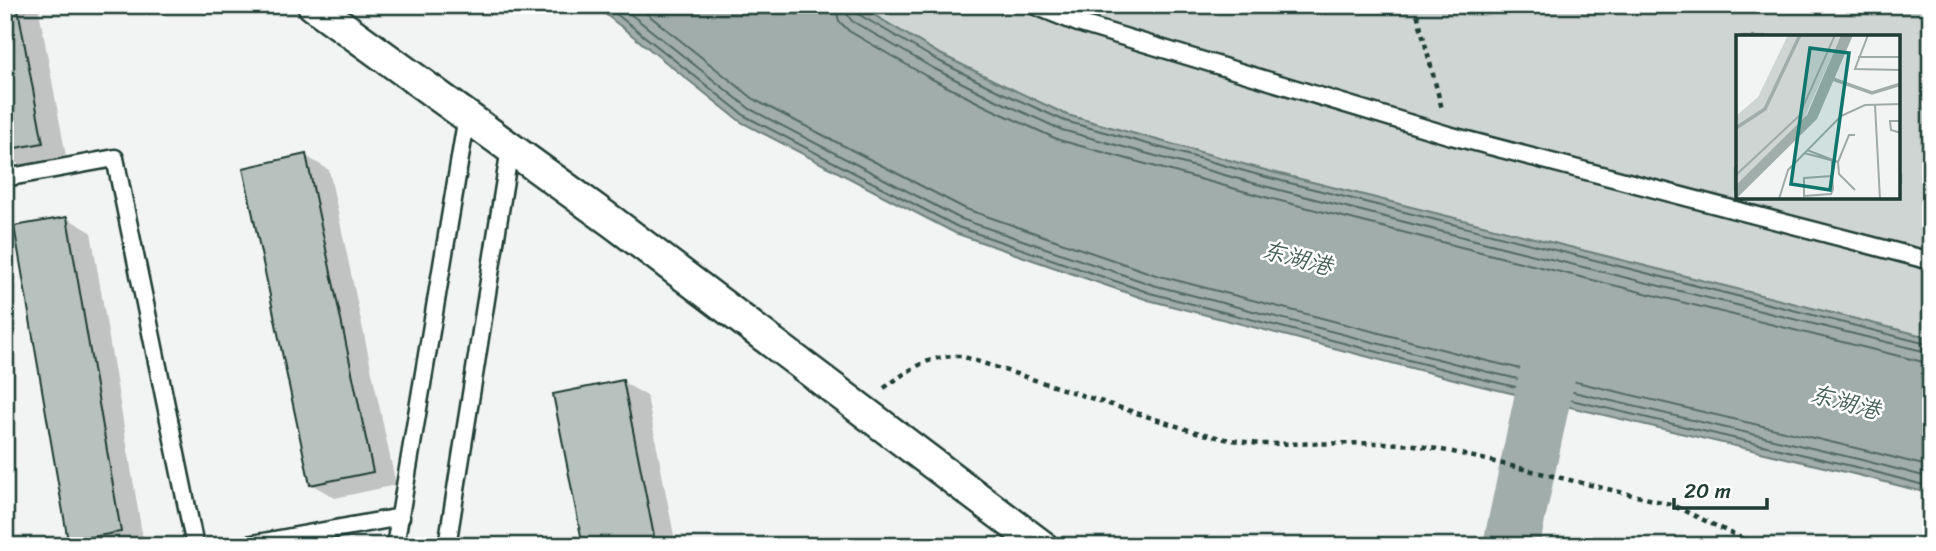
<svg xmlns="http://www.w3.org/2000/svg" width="1936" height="551" font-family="Sriracha,'LXGW WenKai TC',sans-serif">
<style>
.green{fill:#ced5d3;stroke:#768984;stroke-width:2;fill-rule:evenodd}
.water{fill:#a1adaa;stroke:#6d807b;stroke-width:2}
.shadow{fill:#0003}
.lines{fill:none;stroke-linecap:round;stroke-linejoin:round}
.shore{stroke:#536a63;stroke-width:2}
.river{stroke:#a1adaa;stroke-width:56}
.building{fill:#b7c1bd;stroke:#1f3d34;stroke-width:2}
.service-casing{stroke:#1f3d34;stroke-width:21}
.minor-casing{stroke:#1f3d34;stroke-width:35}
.path{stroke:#1f3d34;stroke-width:4.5;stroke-dasharray:5 5;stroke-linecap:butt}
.service{stroke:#fff;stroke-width:16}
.minor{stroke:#fff;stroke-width:30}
.labels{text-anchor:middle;stroke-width:5;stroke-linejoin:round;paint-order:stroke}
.water-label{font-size:24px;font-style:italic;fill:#465f57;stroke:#fff}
.inset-river{fill:none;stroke:#a1adaa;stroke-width:3.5}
.inset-road{fill:none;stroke:#9eaaa7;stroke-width:2}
.view{fill:#0f766e;fill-opacity:0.15;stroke:#0f766e;stroke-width:3.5}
.inset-edge{fill:none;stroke:#1f3d34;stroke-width:3.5}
</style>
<rect width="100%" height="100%" fill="#f2f3f3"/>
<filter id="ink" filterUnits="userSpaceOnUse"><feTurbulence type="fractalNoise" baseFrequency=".0143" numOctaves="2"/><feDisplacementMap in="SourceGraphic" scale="14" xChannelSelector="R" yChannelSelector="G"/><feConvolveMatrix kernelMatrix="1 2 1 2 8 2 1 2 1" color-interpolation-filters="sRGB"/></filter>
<g filter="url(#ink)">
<path class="green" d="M857,5H1931V338L1268,171L1067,115L999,83L938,53ZM1738,37H1899V198H1738Z"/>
<path class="water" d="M594,5H857L938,53L999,83L1067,115L1268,171L1931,338V494L1858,475L1481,386L1148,300L955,233L741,122Z"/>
<path class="shadow" d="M5,5H38L66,156L20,165L5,157Z
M306,156L329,170L396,485L335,498L311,484Z
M67,218L91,232L144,545L79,546L69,540Z
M623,382L647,396L676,546H585Z"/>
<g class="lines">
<path class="shore" d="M605,5L745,116L958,227L1150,293L1482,379L1860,468L1931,487
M619,5L750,109L961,219L1153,285L1484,371L1862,460L1931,478
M636,5L755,100L966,209L1156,275L1487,361L1864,450L1931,467
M835,5L839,21L849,31L926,76L987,107L1059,140L1261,196L1508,259L1931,364
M846,5L847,14L852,21L931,67L992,98L1062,130L1264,186L1510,249L1931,353
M855,5V11L858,14L935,59L996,90L1065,121L1266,177L1931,345"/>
<path class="river" d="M1511,546L1558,325"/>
</g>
<path class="building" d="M18,9L43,143L5,150V10Z
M306,154L373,472L310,485L243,168Z
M67,217L121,532L68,541L14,226Z
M623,380L656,546H583L553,394Z"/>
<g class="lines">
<g class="service-casing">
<path id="service" d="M1033,5L1078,23L1448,135L1931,261
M5,178L115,158L195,546
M241,546L401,517
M398,546L397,534L467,116
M447,546L510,148"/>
</g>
<g class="minor-casing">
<path id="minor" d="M313,5L614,223L1042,546"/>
</g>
<path class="path" d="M1415,5L1442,109
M884,388C910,370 927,355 961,356L1192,431L1225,439L1259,444L1384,443L1415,445L1453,452L1670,504L1758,546"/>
<use href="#service" class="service"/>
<use href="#minor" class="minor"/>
</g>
</g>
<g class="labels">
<g class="water-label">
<text transform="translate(1297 258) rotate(15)" y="8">东湖港</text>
<text transform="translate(1845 402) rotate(15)" y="8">东湖港</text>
</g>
</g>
<g transform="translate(1736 35)">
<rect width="164" height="164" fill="#f2f3f3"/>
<path d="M52,0H105L68,84L0,150V81L22,62Z" fill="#ced5d3"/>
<path d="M105,0H117L81,84L0,164V150L71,80Z" fill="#a1adaa"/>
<path class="inset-river" d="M94,43L136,58L165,49M0,93L29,74L64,0"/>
<path class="inset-road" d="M132,0L119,34L165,35M122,22H165M139,70L144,164M165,86H154L155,95L165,98M119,100H113L102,127L103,139L119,155M68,118L102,127L71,115M96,126V141L97,154L95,159L68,161V143L96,141M0,140L63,81L99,0M43,164L52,135L105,81L129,70L165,69"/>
<path class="view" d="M74,13L113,18L94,155L55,149Z"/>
<rect width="164" height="164" class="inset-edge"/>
</g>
<rect width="1936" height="551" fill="none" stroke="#fff" stroke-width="28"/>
<rect x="14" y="14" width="1908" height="523" fill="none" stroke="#1f3d34" stroke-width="2.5" filter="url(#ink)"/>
<path d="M1674 498v10h93v-10" fill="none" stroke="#1f3d34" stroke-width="3.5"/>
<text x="1684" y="498" font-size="21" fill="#1f3d34" stroke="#ffffff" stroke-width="5" paint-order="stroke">20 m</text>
</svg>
